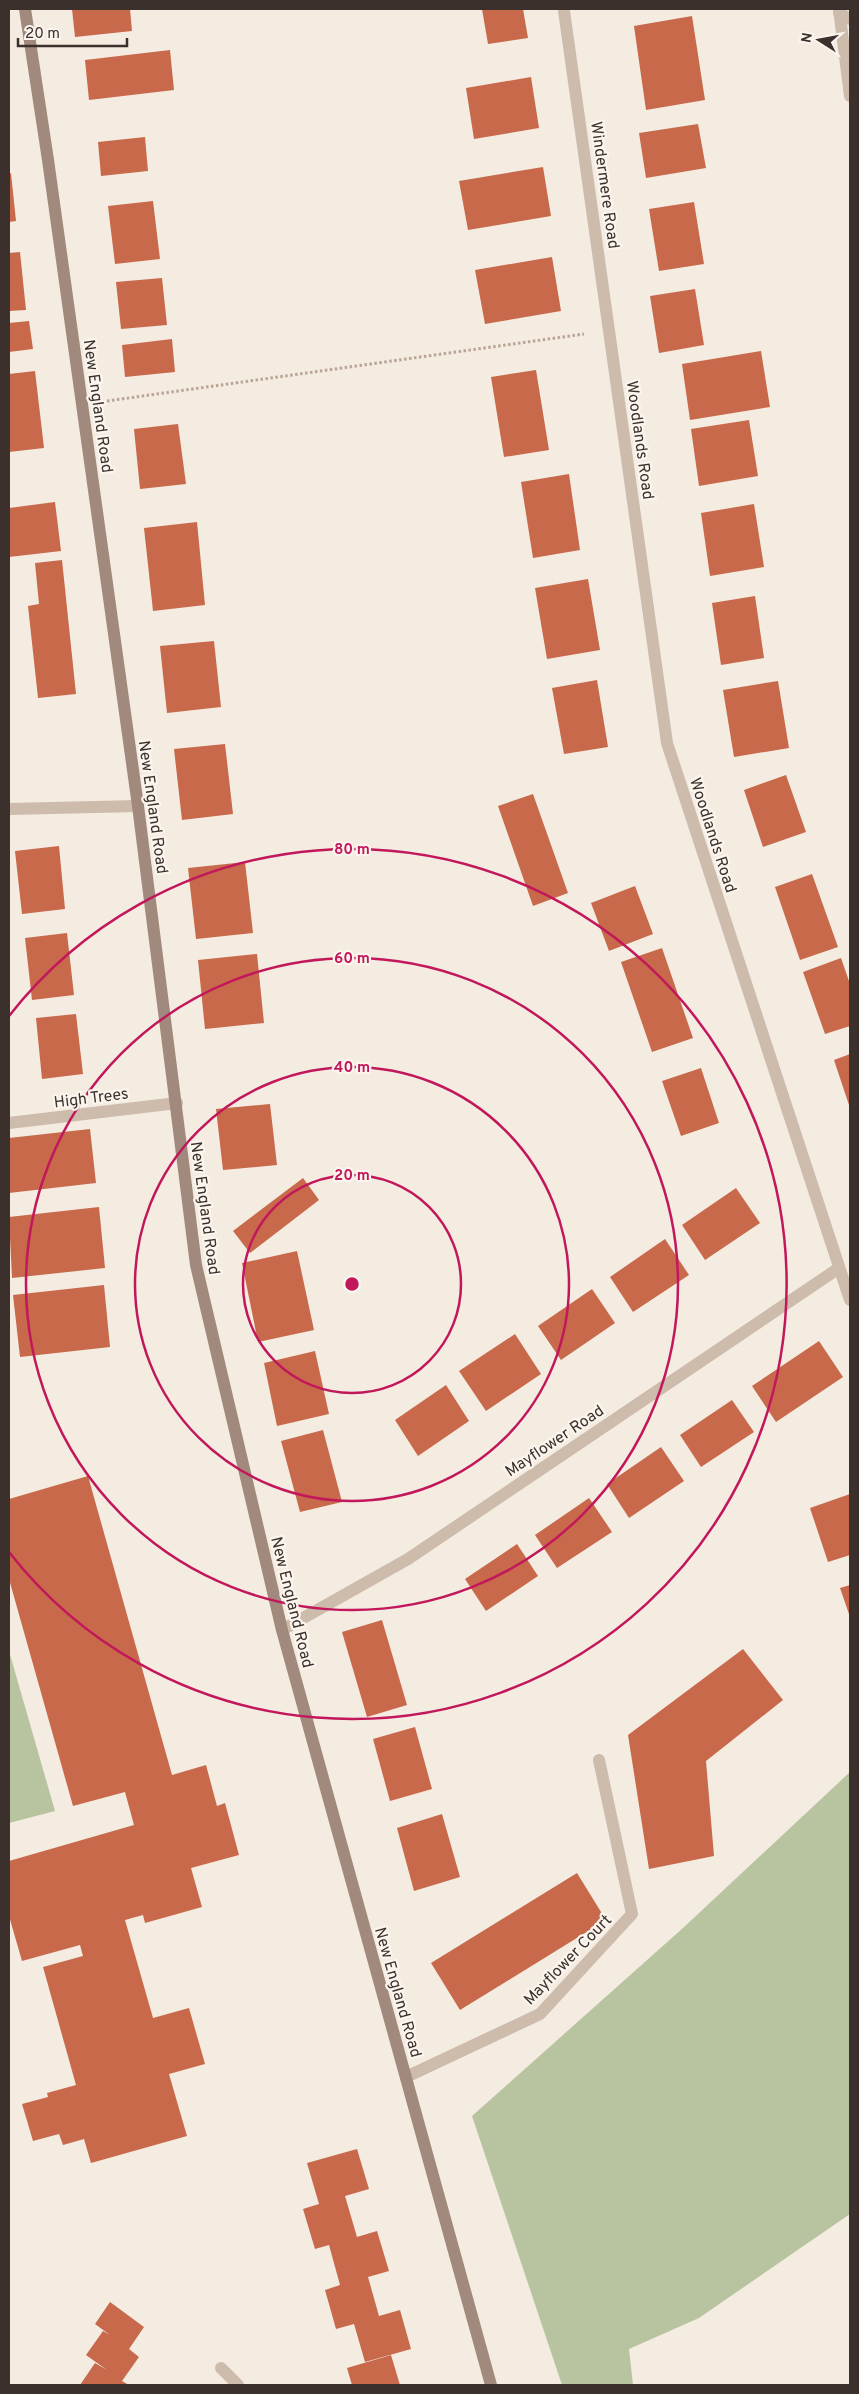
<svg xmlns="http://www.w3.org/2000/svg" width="859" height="2394" font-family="Overpass,sans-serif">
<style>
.green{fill:#b8c4a0}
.building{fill:#c8694b}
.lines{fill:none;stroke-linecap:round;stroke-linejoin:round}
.path{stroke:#b9a596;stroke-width:3;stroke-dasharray:2.5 2.5;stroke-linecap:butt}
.lane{stroke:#cdbbac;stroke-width:12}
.street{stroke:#cdbbac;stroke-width:12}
.secondary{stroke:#a18a7d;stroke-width:12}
.ring{fill:none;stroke:#c2185b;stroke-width:2.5}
.labels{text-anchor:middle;stroke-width:4.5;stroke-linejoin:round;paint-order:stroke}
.street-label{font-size:16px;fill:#3b302b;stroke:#fbf5ee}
.centre{fill:#c2185b;stroke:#fbf5ee;stroke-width:2.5}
.ring-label{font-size:15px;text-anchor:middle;font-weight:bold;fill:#c2185b;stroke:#fbf5ee;stroke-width:4.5;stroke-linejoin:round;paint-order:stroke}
</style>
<rect width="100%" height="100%" fill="#f4ebe1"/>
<path class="green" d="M9,1651L55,1811L9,1823Z
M850,1772V2214L699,2318L629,2349L633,2385H562L472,2116L683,1928Z"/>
<path class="building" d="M72,9H130L132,31L75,37Z
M482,9H523L528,38L488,44Z
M692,16L705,100L646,110L634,26Z
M170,50L174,90L89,100L85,60Z
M531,77L539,128L474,139L466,88Z
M698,124L706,168L646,178L639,133Z
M145,137L148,171L101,176L98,142Z
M543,167L551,216L468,230L459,181Z
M11,173L16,221L9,222V174Z
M153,201L160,259L115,264L108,206Z
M694,202L704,264L659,271L649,209Z
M20,252L26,310L9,311V253Z
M552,257L561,311L485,324L475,270Z
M162,278L167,325L121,329L116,282Z
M695,289L704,345L659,353L650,296Z
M29,321L33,349L9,352V323Z
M172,339L175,372L125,377L122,345Z
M761,351L770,407L690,420L682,364Z
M536,370L549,450L504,457L491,377Z
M35,371L44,448L9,452V374Z
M749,420L758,476L699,486L691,429Z
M178,424L186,484L140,489L134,429Z
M569,474L580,550L533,558L521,482Z
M55,502L61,551L9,557V508Z
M754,504L764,567L710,576L701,513Z
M197,522L205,605L153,611L144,528Z
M62,560L76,694L38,698L28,606L39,604L35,563Z
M588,579L600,650L547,659L535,588Z
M755,596L764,658L721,665L712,603Z
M214,641L221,707L167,713L160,646Z
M597,680L608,747L564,754L552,688Z
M778,681L789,748L734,757L723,690Z
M225,744L233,814L182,820L174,749Z
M786,775L806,832L763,847L744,790Z
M533,794L568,893L533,906L498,806Z
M59,846L65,909L22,914L15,851Z
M245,862L253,933L196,939L188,868Z
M812,874L838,947L800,960L775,887Z
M635,886L653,934L609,951L591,903Z
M67,933L74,995L32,1000L25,938Z
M662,948L693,1038L652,1052L621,962Z
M257,954L264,1023L205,1029L198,960Z
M841,958L850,984V1026L825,1034L803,972Z
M76,1014L83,1074L42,1079L36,1018Z
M850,1054V1108L834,1060Z
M701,1068L719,1123L681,1136L662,1081Z
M270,1104L277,1165L223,1170L216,1109Z
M90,1129L96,1183L9,1193V1138Z
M303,1178L319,1200L250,1253L233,1231Z
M736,1188L760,1223L705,1260L682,1225Z
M99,1207L105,1268L12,1278L9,1217Z
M665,1239L689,1275L633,1312L610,1277Z
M297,1251L314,1330L258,1342L242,1263Z
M104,1285L110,1347L20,1357L13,1295Z
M592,1289L615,1323L561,1360L538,1326Z
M515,1334L541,1374L486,1411L459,1371Z
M819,1341L843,1377L776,1422L752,1386Z
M315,1351L329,1414L277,1426L264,1363Z
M446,1385L469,1421L418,1456L395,1420Z
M732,1400L754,1432L701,1467L680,1435Z
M323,1430L342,1502L300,1512L281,1441Z
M661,1447L684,1481L629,1518L607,1484Z
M88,1476L172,1775L206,1765L217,1806L225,1803L239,1855L191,1868L202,1907L145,1923L143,1915L125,1920L153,2018L189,2008L205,2064L169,2074L187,2136L91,2163L84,2139L63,2145L59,2134L33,2141L22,2104L48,2097L47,2093L76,2085L43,1967L83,1956L80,1945L22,1961L9,1916V1861L134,1825L125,1792L73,1806L9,1579V1499Z
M850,1494V1555L828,1562L810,1508Z
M589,1498L612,1532L557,1568L535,1535Z
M517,1544L538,1576L486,1611L465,1579Z
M850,1585V1617L840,1588Z
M382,1620L407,1705L367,1717L342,1632Z
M743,1649L783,1700L706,1761L714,1856L649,1869L628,1735Z
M415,1727L432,1789L390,1801L373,1739Z
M442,1814L460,1877L414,1891L397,1828Z
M577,1873L606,1920L460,2010L431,1963Z
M357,2149L369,2189L345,2196L357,2237L377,2231L389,2271L368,2277L379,2316L400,2310L411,2349L365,2362L354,2324L336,2329L325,2290L340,2285L329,2245L315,2249L303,2209L319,2204L307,2163Z
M110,2302L144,2327L129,2349L139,2357L122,2381L129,2385H80L95,2363L107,2370L86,2355L103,2331L110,2335L95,2324Z
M391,2355L400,2385H352L347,2368Z"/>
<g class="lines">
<path class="path" d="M107,401L584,334"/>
<path class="lane" d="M839,13L850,19"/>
<path class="street" d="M839,9L850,96
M564,11L667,743L850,1300
M9,809L138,806
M9,1123L177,1103
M282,1630L408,1559L839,1268
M406,2077L540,2014L632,1914L599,1760
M221,2368L238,2385"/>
<path class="secondary" d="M25,9L48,160L138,806L196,1265L282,1630L491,2385"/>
</g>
<g class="ring">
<circle cx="352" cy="1284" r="109"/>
<circle cx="352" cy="1284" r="217"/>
<circle cx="352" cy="1284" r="326"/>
<path d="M9 1016A435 435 0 1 1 9 1552"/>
</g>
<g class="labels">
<g class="street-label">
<text transform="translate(606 185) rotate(82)" y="6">Windermere Road</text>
<text transform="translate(99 406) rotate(82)" y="6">New England Road</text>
<text transform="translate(641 440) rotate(82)" y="6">Woodlands Road</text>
<text transform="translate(154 807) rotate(82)" y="6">New England Road</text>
<text transform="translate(714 835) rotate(72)" y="6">Woodlands Road</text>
<text transform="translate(91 1097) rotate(-7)" y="6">High Trees</text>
<text transform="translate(206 1208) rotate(82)" y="6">New England Road</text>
<text transform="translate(554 1440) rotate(-34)" y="6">Mayflower Road</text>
<text transform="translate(293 1602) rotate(76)" y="6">New England Road</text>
<text transform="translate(567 1959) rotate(-46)" y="6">Mayflower Court</text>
<text transform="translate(399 1992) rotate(74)" y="6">New England Road</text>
</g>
</g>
<circle cx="352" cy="1284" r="8" class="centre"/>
<g class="ring-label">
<text x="352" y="854">80 m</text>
<text x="352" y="963">60 m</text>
<text x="352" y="1072">40 m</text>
<text x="352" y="1180">20 m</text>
</g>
<rect width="859" height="2394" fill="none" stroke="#3b302b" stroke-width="20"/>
<g transform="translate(819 40) rotate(281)" stroke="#fbf5ee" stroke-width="4" paint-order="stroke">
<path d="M0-4L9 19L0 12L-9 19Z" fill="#3b302b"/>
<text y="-8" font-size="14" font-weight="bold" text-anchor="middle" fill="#3b302b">N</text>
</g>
<path d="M18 38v8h109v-8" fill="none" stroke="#3b302b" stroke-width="2.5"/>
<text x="25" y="38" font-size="15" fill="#3b302b" stroke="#fbf5ee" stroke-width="4" paint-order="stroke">20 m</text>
</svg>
